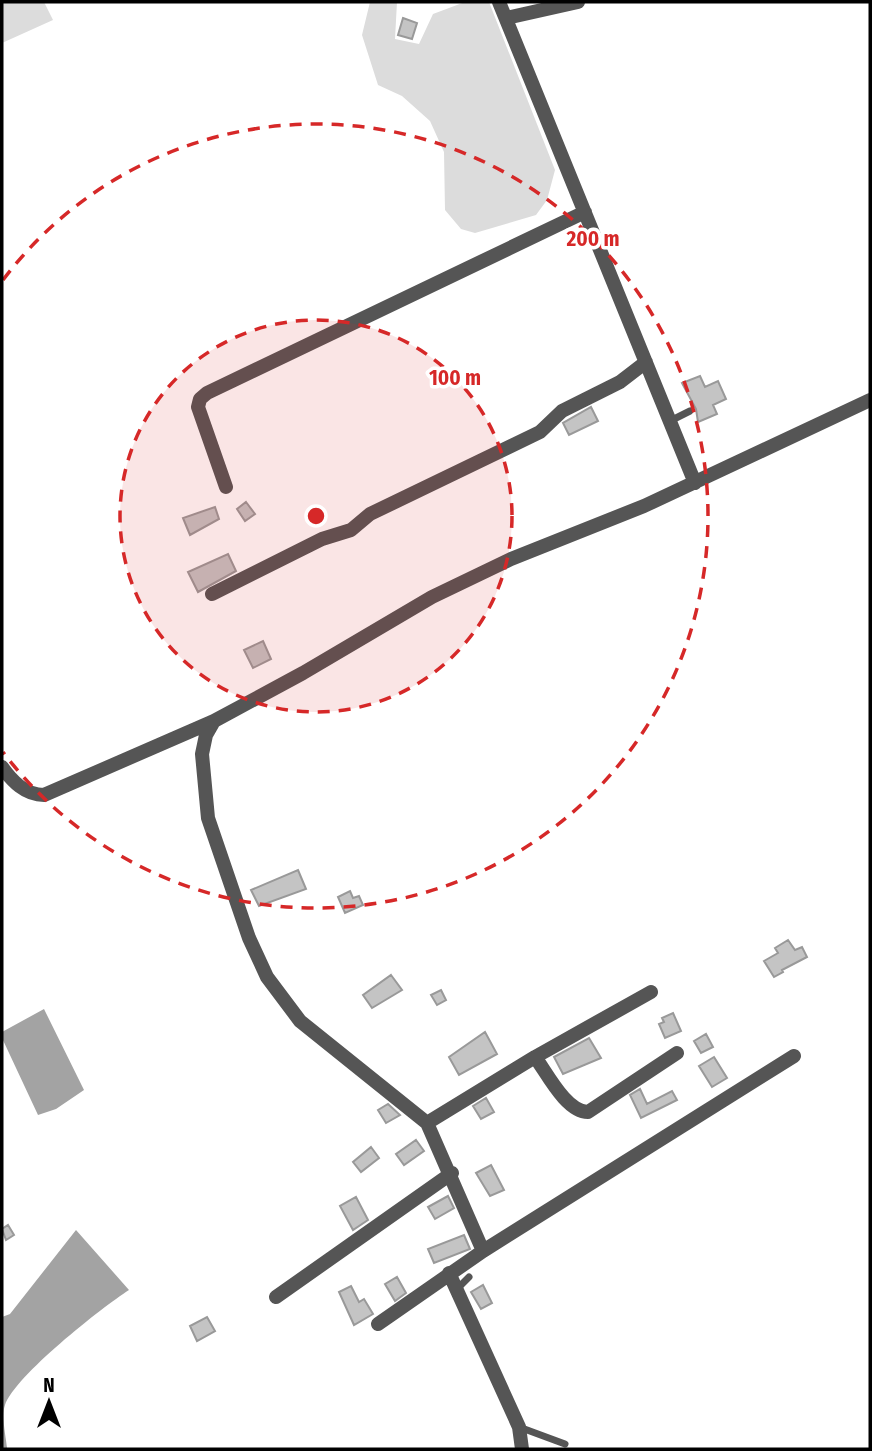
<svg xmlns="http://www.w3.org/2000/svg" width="872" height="1451" font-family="'Fira Sans Condensed',sans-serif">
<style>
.green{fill:#dcdcdc}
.water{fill:#a3a3a3}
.building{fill:#c4c4c4;stroke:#999;stroke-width:2}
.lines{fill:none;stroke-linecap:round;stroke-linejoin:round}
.lane{stroke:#555;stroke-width:7}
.street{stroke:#555;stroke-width:14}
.ring{fill:none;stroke:#d62828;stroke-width:3.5;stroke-dasharray:12 9}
.centre{fill:#d62828;stroke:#fff;stroke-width:3.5}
.ring-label{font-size:21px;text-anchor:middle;font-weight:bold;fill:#d62828;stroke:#fff;stroke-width:7;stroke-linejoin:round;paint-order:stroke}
</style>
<rect width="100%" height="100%" fill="#fff"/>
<path class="green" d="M2,2H44L53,20L2,43Z
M370,2H397L395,39L419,44L433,14L465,2H489L555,170L547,200L536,215L475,233L461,229L445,210L444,152L430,121L402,96L378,85L362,35Z"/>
<path class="water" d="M44,1009L84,1090L56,1109L38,1115L2,1038V1032Z
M76,1230L129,1290C101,1308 15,1376 5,1405C1,1416 6,1437 7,1448L2,1449V1317L10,1314Z"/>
<path class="building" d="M403,18L417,23L412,39L398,35Z
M700,376L705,387L718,381L726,399L713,405L717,414L698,422L696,409L682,383Z
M591,407L598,421L569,435L563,423Z
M246,502L255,514L245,521L237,509Z
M215,507L219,519L190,535L183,518Z
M228,554L236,571L198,592L188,572Z
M263,641L271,659L253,668L244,650Z
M298,870L306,889L259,906L251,890Z
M350,891L353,898L359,896L363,905L345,913L338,897Z
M788,940L795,950L802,947L807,957L782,970L783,972L774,977L764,961L778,953L775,948Z
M391,975L402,990L372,1008L363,995Z
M441,990L446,1000L437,1005L431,995Z
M673,1013L681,1031L665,1038L659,1024L664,1022L662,1018Z
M485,1032L497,1054L459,1075L449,1057Z
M706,1034L713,1047L701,1053L694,1041Z
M589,1038L601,1058L563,1074L554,1057Z
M714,1057L727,1078L712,1087L699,1066Z
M640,1089L647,1104L672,1091L677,1100L641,1118L630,1095Z
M486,1098L494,1112L481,1119L473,1106Z
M388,1104L400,1115L386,1123L378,1110Z
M416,1140L424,1151L404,1165L396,1154Z
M371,1147L379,1158L361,1172L353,1162Z
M491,1165L504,1190L490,1196L476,1173Z
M448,1196L454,1208L435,1219L428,1207Z
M356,1197L368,1220L353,1230L340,1206Z
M8,1225L14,1235L6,1240L2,1229Z
M464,1235L470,1249L434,1263L428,1249Z
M397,1277L406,1293L395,1301L385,1284Z
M483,1285L492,1303L481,1309L471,1292Z
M351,1286L359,1302L364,1299L373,1314L354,1325L339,1292Z
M207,1317L215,1331L197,1341L190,1326Z"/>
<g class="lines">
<path class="lane" d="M670,421L690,411
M457,1289L469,1277
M519,1427L565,1444"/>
<path class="street" d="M499,2L695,483
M506,18L578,2
M226,487L198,407L200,399L207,393L585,212
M212,594L322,539L351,530L370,514L540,432L562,411L620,382L646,362
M214,721L206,735L202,754L208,818L249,938L267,977L300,1021L427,1123L535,1057C547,1073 566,1112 588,1112L677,1053
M2,767C12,781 25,795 44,795L214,721L303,673L432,597L511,559L644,506L870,400
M535,1057L651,992
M483,1251L794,1056
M449,1273L519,1427L522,1449
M276,1297L452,1173
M378,1324L483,1251L427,1123"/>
</g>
<circle cx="316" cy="516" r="196" fill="#d62828" fill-opacity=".12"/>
<g class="ring">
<circle cx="316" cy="516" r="196"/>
<path d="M3 280A392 392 0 1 1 3 752"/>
</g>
<circle cx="316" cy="516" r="10" class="centre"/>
<g class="ring-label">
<text x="593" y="246">200 m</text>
<text x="455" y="385">100 m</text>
</g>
<rect width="872" height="1451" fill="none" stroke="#000000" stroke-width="7"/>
<g transform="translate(49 1402)" stroke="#ffffff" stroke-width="5" paint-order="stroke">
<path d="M0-5L12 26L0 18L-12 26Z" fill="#000000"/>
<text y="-10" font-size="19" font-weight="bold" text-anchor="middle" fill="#000000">N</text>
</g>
</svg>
